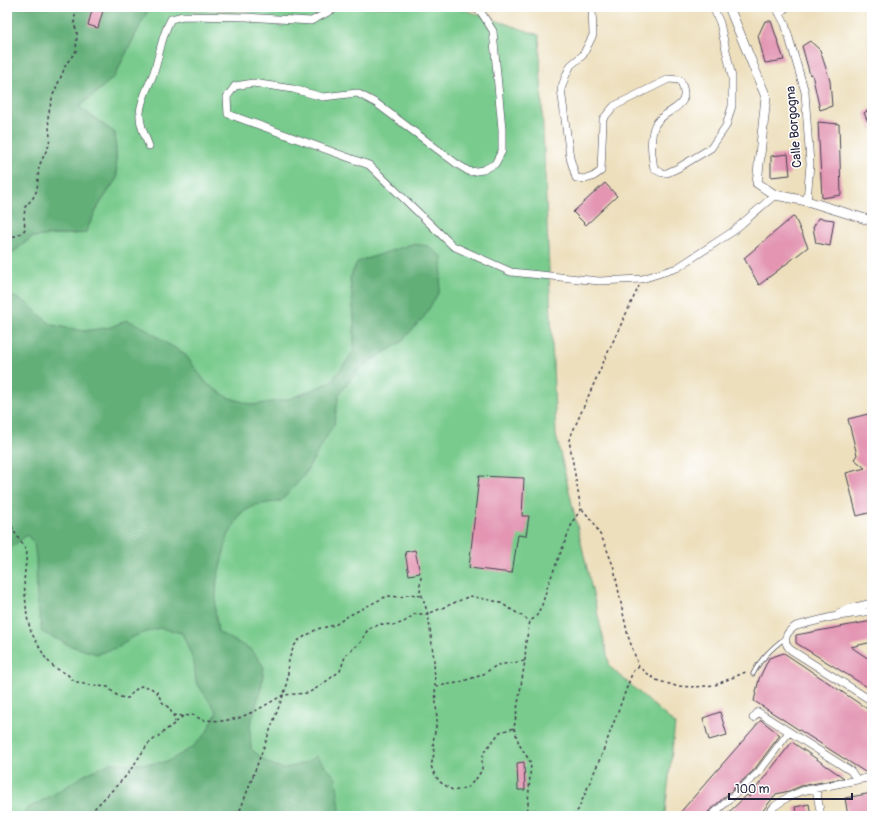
<svg xmlns="http://www.w3.org/2000/svg" width="879" height="823" font-family="Pangolin,sans-serif">
<style>
.green{fill:#78cb8d;stroke:#4d7664}
.forest{fill:#62af78;stroke:#42685a}
.building{fill:#e395b2}
.lines{fill:none;stroke-linecap:round;stroke-linejoin:round}
.service-casing{stroke:#403e4e;stroke-width:5}
.minor-casing{stroke:#403e4e;stroke-width:8}
.tertiary-casing{stroke:#403e4e;stroke-width:10}
.path{stroke:#403e4e;stroke-width:1.5;stroke-dasharray:3 3;stroke-linecap:butt}
.service{stroke:#fff;stroke-width:3.5}
.minor{stroke:#fff;stroke-width:7}
.tertiary{stroke:#fff;stroke-width:9}
.labels{text-anchor:middle;stroke-width:3;stroke-linejoin:round;paint-order:stroke}
.street-label{font-size:13px;fill:#22223b;stroke:#fff}
</style>
<rect width="100%" height="100%" fill="#fff"/>
<filter id="ink" filterUnits="userSpaceOnUse"><feTurbulence type="fractalNoise" baseFrequency=".025" numOctaves="2"/><feDisplacementMap in="SourceGraphic" scale="8" xChannelSelector="R" yChannelSelector="G"/><feConvolveMatrix kernelMatrix="1 2 1 2 8 2 1 2 1" color-interpolation-filters="sRGB"/></filter>
<filter id="wash" filterUnits="userSpaceOnUse"><feTurbulence type="fractalNoise" baseFrequency=".012" numOctaves="4" result="noise"/><feDisplacementMap in="SourceGraphic" scale="16" xChannelSelector="R" yChannelSelector="G"/><feGaussianBlur stdDeviation="0.9" result="paint"/><feColorMatrix in="noise" values="0 0 0 0 0 0 0 0 0 0 0 0 0 0 0 0 0 1.4 0 .05"/><feComposite in="paint" operator="in"/></filter>
<g filter="url(#wash)">
<rect width="100%" height="100%" fill="#eddfbc"/>
<path class="green" d="M149,7H165L167,9L246,12L252,7H450L468,11L539,35L556,435L610,667L675,724L665,813L663,816H7V257L32,237L85,233L99,205L117,178L115,133L79,107L114,77Z"/>
<path class="forest" d="M7,7H149V8L114,77L79,107L115,133L117,178L99,205L85,233L32,237L7,257Z
M412,244L428,246L443,258L439,292L424,317L401,342L361,367L339,394L334,424L303,477L281,501L256,505L241,513L228,536L217,579L215,610L218,632L252,650L264,667L261,689L250,725L251,749L267,762L283,769L305,763L316,756L336,778L341,816H20L27,809L53,795L86,774L111,763L146,764L167,762L193,747L206,733L217,712L196,682L194,662L182,633L159,628L132,637L119,647L97,654L71,646L42,632L37,600L36,558L34,543L27,535L10,548L7,558V294L25,302L52,325L84,331L111,327L127,320L145,328L166,343L184,353L207,384L227,397L253,405L289,399L331,382L354,351V317L350,278L357,262Z"/>
<g id="blocks">
<path class="building" d="M93,7H104L98,28L88,25Z
M765,21H771L784,60L765,63L758,36Z
M810,41L820,50L830,81L832,106L820,110L812,74L810,75L802,46Z
M872,108V131L864,113Z
M818,122L839,124L841,195L822,198Z
M788,154L790,175L771,177V156Z
M605,183L617,196L586,225L573,212Z
M794,216L808,247L759,285L744,258Z
M818,218L834,220L830,246L816,243L813,228Z
M872,413V512L857,516L846,473L865,468L854,459L857,455L848,419Z
M479,476L524,478L522,516H529L526,536L518,535L512,573L469,568Z
M415,550L420,573L409,575L405,552Z
M872,621V642L851,647L872,661V690L796,643V635Z
M784,653L872,712V771L865,772L754,701L759,679L769,658Z
M720,712L727,735L709,740L703,718Z
M761,720L780,735L754,770L708,812L706,816H677Z
M792,742L844,778L801,786L789,791L776,794L761,813L760,816H725L747,795L749,797Z
M524,762L525,790H518L517,763Z
M872,793V816H848L845,798Z
M809,804L811,816H797L795,807Z"/>
</g>
</g>
<g filter="url(#ink)">
<use href="#blocks" fill-opacity="0" stroke="#403e4e" stroke-width="1"/>
<g class="lines">
<g class="service-casing">
<path id="service" d="M753,674C761,658 772,648 785,638"/>
</g>
<g class="minor-casing">
<path id="minor" d="M473,7L481,12L493,31L502,129V151L495,164L483,170L470,172L457,164L376,103L357,93L323,97L293,89L253,83L235,86L227,97L228,114L369,165L453,246L511,272L599,281L642,279L677,268L732,232L775,195
M592,7L593,35L583,55L571,65L566,75L561,89L570,158L576,178C588,180 592,178 601,171L603,119L614,106L669,79L680,80C695,110 665,107 655,125C649,139 652,155 654,169L662,173H667L678,168L711,148L726,126L732,106V77L720,23L713,7
M776,7L785,24L805,92L810,164L807,201
M779,13L787,7
M149,146C145,136 139,124 140,113C141,98 149,86 154,72C160,54 161,36 171,19L183,16L246,17L311,21L338,7
M872,611L832,617L796,626C786,632 781,641 791,650L872,701
M839,613L847,609L872,603
M753,718L758,712L851,771L857,780
M816,789L821,816
M711,816L758,773L789,732
M766,816L775,806L788,797L802,791L872,777"/>
</g>
<g class="tertiary-casing">
<path id="tertiary" d="M729,7L766,97L757,183L775,195L807,201L872,221"/>
</g>
<path class="path" d="M7,237L16,236L23,232L25,229L24,218L25,207L33,198L37,190L39,166L49,145L50,137L48,118L50,107L53,95L63,72L66,64L76,51L77,32L74,24L76,7
M7,503L13,530L27,551L24,581L27,617L31,632L46,659L54,667L68,675L74,681L87,685L108,687C114,694 119,698 128,698L134,691L141,686L149,687L157,692L162,702L169,708L173,715L183,716
M582,509L594,523L604,542L614,568L623,613L628,636L639,667
M421,577L420,585V590L428,614L434,660L435,686L437,721L433,742L434,754L431,766L435,775L440,782L454,791L468,787L476,779L482,770V760L484,752L500,732L514,728L525,661L526,642L530,621L536,617L542,605L548,585L573,521L581,509L569,440L603,363L639,286
M436,686L457,683L482,675L497,665L525,661
M173,715L175,722
M514,728L519,744L531,763L527,816
M85,816L92,811L127,775L148,744L179,720L183,716L194,715L202,720L222,721L239,718L257,710L283,695L308,693L320,686L340,671L346,654L361,642L368,629L381,624L395,625L404,622L415,614H428L470,596L499,602L530,621
M238,816L287,685L289,659L294,646L299,640L317,629L335,625L348,616L387,596L400,597L411,594L421,596
M573,816L578,810L602,754L633,671L639,667L656,680L676,686L695,687L715,685L748,671"/>
<use href="#service" class="service"/>
<use href="#minor" class="minor"/>
<use href="#tertiary" class="tertiary"/>
</g>
</g>
<g class="labels">
<g class="street-label">
<text transform="translate(793 127) rotate(-95)" y="5">Calle Borgogna</text>
</g>
</g>
<rect width="879" height="823" fill="none" stroke="#fff" stroke-width="24"/>
<path d="M729 793v6h123v-6" fill="none" stroke="#22223b" stroke-width="2"/>
<text x="735" y="793" font-size="12" fill="#22223b" stroke="#ffffff" stroke-width="3" paint-order="stroke">100 m</text>
</svg>
